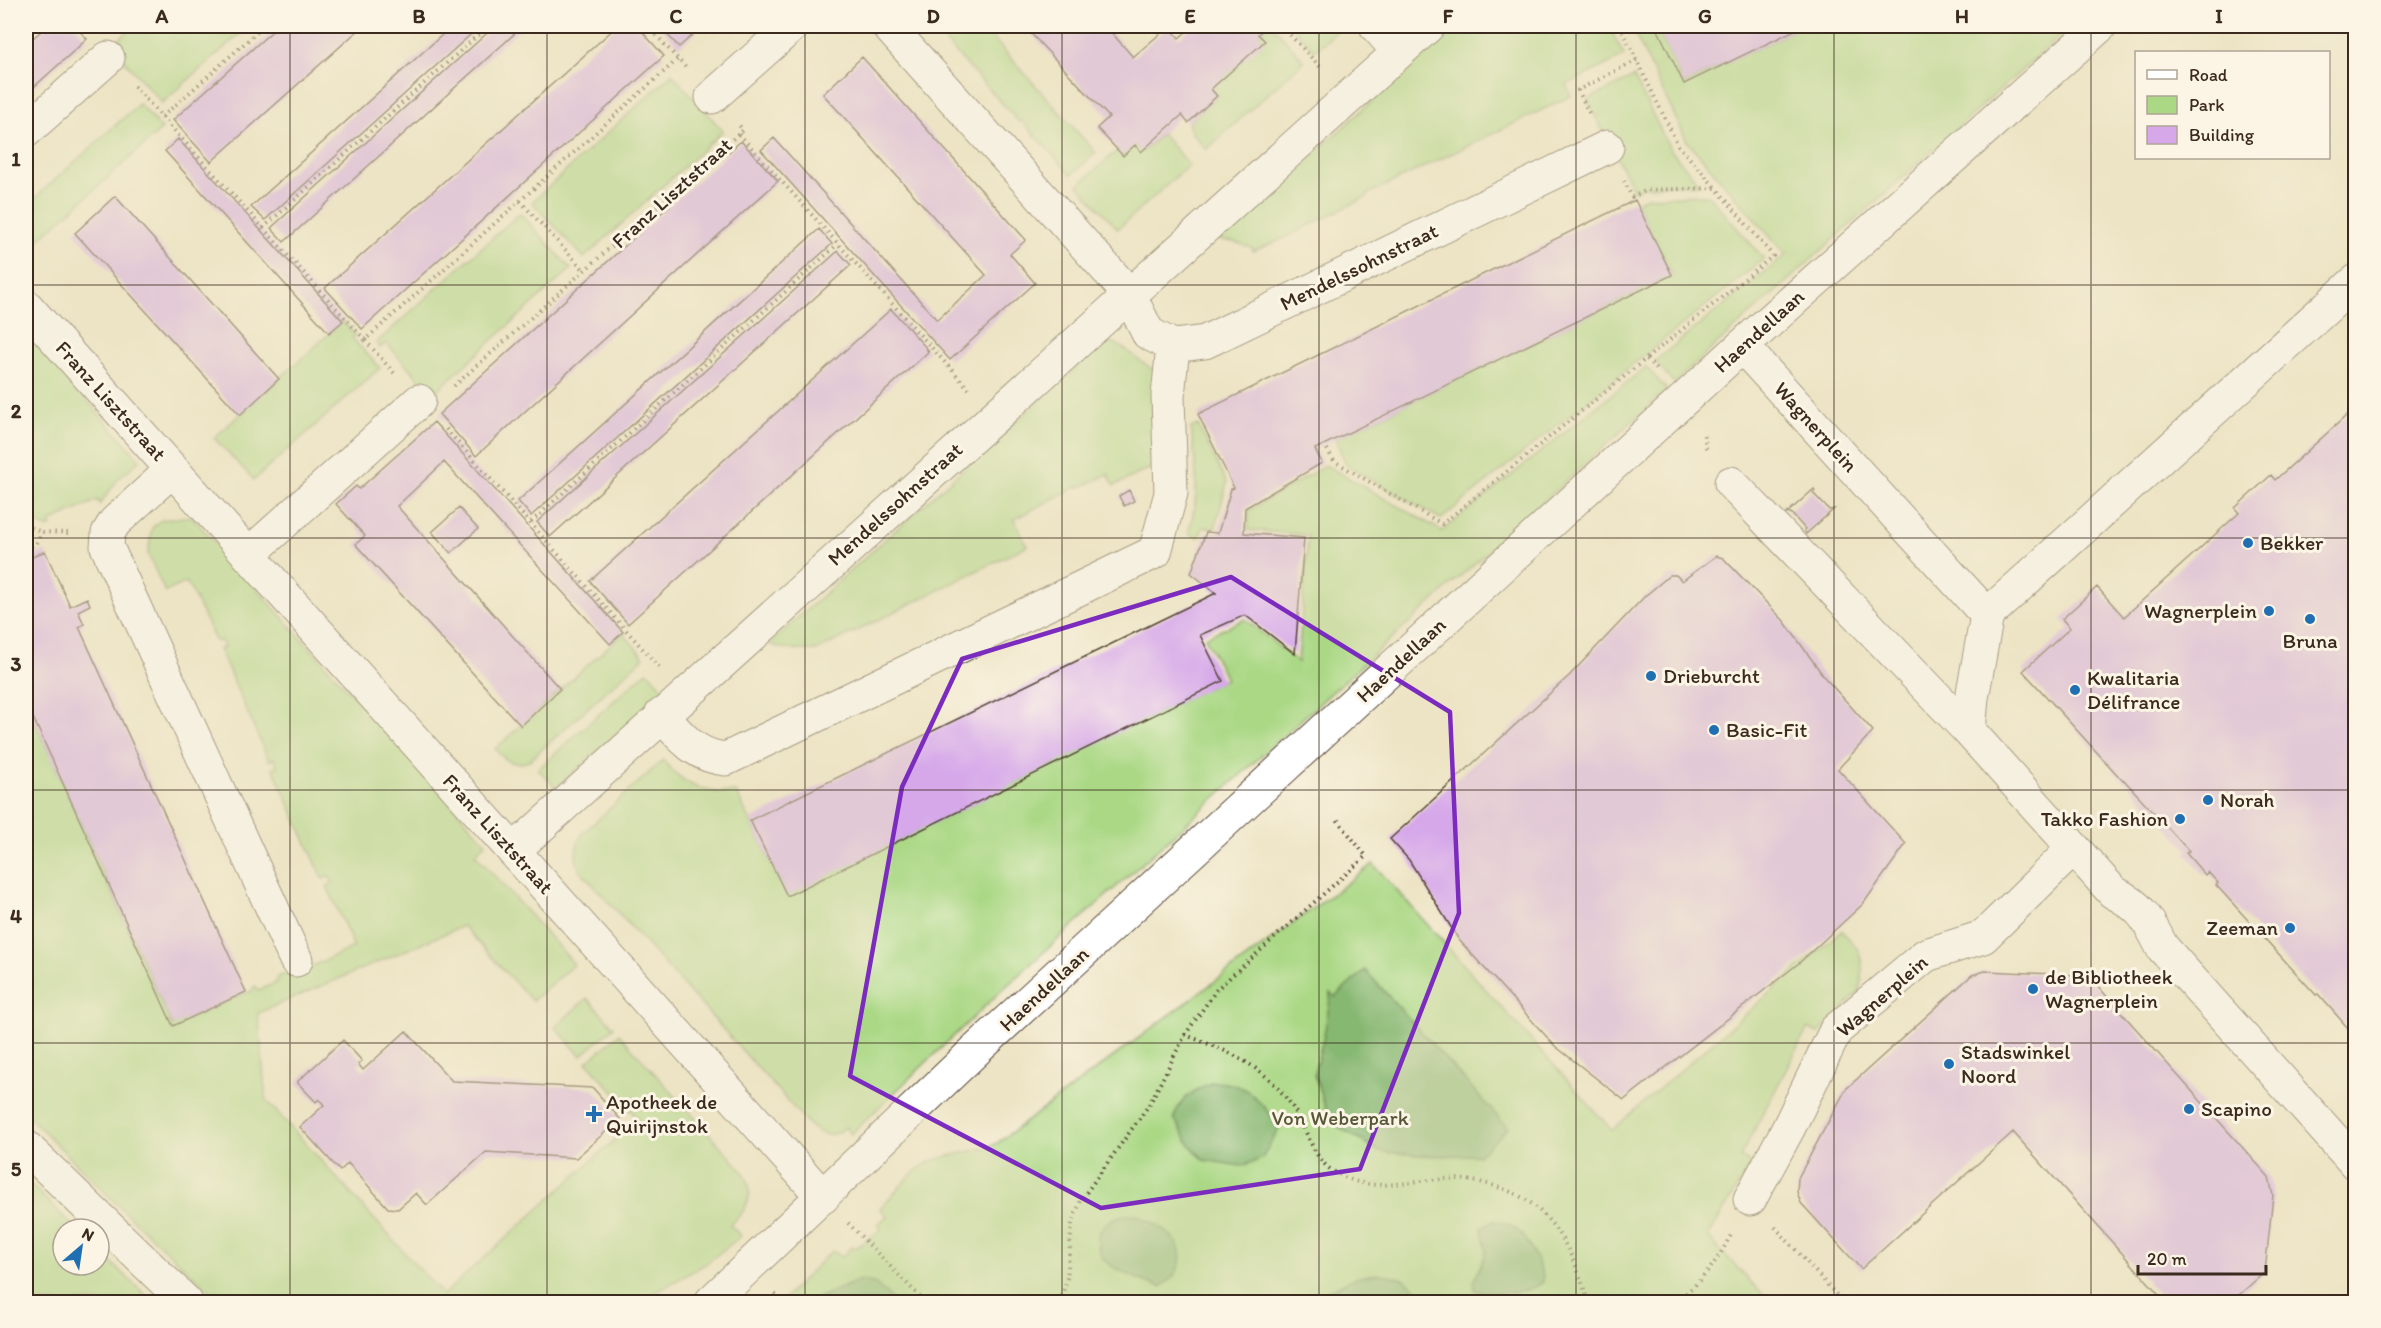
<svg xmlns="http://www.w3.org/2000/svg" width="2381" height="1328" font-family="Itim,sans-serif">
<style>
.green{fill:#aad885;stroke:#728152;stroke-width:1.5}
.forest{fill:#87b872;stroke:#617148;stroke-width:1.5}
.building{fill:#d6a8ea}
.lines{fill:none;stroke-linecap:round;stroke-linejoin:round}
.minor-casing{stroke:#564637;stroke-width:35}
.path{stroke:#564637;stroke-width:4;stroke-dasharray:1.5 4.5;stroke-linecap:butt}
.minor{stroke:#fff;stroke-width:33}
.marked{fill:none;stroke:#7b2cbf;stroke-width:4.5;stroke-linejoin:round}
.grid{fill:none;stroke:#3b2a1e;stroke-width:1.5;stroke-opacity:0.55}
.poi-dot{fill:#1f6fb2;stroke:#fcf5e5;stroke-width:2}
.labels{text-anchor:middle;stroke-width:6;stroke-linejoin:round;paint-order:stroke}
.street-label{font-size:21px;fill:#3b2a1e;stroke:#fcf5e5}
.poi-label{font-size:21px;fill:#3b2a1e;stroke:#fcf5e5;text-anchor:start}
.park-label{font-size:21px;fill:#575638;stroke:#fcf5e5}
.neatline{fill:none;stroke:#3b2a1e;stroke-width:2}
.grid-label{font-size:20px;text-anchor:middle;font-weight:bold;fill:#3b2a1e}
</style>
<rect width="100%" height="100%" fill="#fcf5e5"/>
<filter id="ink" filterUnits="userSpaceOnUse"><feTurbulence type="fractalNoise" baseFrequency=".0167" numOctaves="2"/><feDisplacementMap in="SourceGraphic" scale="12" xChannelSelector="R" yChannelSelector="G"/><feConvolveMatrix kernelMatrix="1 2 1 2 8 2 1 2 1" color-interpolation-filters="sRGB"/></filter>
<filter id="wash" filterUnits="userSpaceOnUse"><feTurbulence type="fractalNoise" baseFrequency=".008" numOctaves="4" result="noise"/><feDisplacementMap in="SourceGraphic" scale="24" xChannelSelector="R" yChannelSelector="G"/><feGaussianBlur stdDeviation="1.35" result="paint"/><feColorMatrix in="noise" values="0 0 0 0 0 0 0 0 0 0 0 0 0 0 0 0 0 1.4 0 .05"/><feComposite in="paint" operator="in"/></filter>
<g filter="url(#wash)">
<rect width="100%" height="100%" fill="#ede4c5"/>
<path class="green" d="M134,26H249L162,103L111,46Z
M931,26H982L1096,153L1071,175L1022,121L1019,122Z
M1267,26H1273L1304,61L1206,150L1192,133L1188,123L1217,96L1211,89L1264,40L1258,34Z
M1291,26H1343L1315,51Z
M1455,26H1609L1624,56L1566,85L1571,96L1368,194V196L1276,242L1253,251L1252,248L1234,242L1218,240Z
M1631,26H1656L1684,84L1803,26H2071L1674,383L1655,361L1786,255L1687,141Z
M672,74L723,131L584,258L532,202Z
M1634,77L1670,149L1699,184L1645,186L1634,191L1587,100Z
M139,104L162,129L36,242L26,230V206Z
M1162,134L1189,165L1118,229L1078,185L1118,150L1123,156L1135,145L1142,152Z
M1704,195L1709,196L1764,259L1441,519L1347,466L1335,439L1672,275L1636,202L1647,197Z
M520,213L571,269L433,394L386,343L380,348L376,343Z
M343,321L355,335L352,338L380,368L254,480L214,438Z
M26,332L140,460L118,479L100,504L98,500L50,522L52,526L46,528L26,519Z
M1111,342C1126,346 1139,363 1155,370L1159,464L1114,486L1108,474L1079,488L1078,486L1014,519L1027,546L816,651L781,648L769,644L1102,344Z
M1646,367L1667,390L1003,989L851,1134L845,1127C834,1138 822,1136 811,1127L579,869C574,856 575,844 584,832L663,760C683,785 705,795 736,792L787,895L1226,679L1205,637L1245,619L1298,662L1308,535L1248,530L1249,510L1326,465L1442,531Z
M1198,425L1227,483L1215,528L1203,527L1199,538L1188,533C1201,495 1196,467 1191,428Z
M191,516L486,843L475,854L574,964L532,1001L463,926L258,1013L266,1100L443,1295L638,1119L587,1062L619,1034L741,1169C757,1190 749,1209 730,1225L741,1236L704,1265L639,1302H222L134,1221L26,1114V702L172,1026L247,992H251L254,987L256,986L258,991L277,982L276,978L289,972L291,976L354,947L327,886L333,883L329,876L323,879L273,768L277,766L274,758L269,761L219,649L224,647L221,640L216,642L187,582L165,592L148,554L152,528L161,520Z
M623,633L644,657L529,761C513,767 505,760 495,749Z
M647,671L665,691L556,788L538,769Z
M1373,864L1612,1130L1842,930L1858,950L1862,961V980L1859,992L1819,1033L1808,1028L1740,1157L1751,1164L1708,1237L1770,1302H781L828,1254L834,1251L841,1257L852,1247L854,1249L881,1229L877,1225L887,1216L880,1208C895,1193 910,1172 928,1163C949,1153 975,1153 996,1144Z
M587,998L614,1027L581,1056L555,1027Z
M26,1180L76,1229H63V1265H99V1251L153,1302H26Z"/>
<path class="forest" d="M1365,970L1508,1128L1479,1155L1434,1156L1380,1152L1330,1122L1314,1074L1324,1036L1331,993L1335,997Z
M1213,1082C1251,1083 1256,1099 1280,1126L1262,1159L1241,1166L1204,1160L1190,1145L1174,1118C1179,1098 1195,1090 1213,1082Z
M1135,1214C1145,1219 1155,1223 1164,1230C1189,1247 1184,1272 1161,1287C1149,1284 1112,1269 1104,1260C1099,1254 1098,1245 1097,1237C1105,1219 1116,1215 1135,1214Z
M1493,1221C1524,1222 1533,1251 1543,1276V1282C1532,1293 1490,1296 1475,1290L1473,1282C1485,1251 1490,1262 1481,1227Z
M1380,1274C1404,1275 1413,1284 1426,1302H1312C1334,1287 1353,1275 1380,1274Z
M860,1280L876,1284L894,1302H808Z"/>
<g id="blocks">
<path class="building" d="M47,26H75L87,39L26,94V44Z
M278,26H363L211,162L173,120Z
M452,26H480L265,220L251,207Z
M495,26H523L284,242L271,228Z
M617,26H637L664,56L362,329L325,288Z
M659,26H688L695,33L679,47Z
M1024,26H1118L1111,32L1133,57L1169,26L1179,38L1193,26H1267L1258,34L1265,41L1211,89L1217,96L1188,123L1182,115L1141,152L1135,145L1123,156L1097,128L1109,117Z
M1656,26H1803L1684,84Z
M862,57L1026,240L1010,254L1035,283L950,360L761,150L774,138L937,320L986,275L823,94Z
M178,139L343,321L329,333L165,151Z
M741,141L778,181L476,456L439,414Z
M115,196L279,379L240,415L75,233Z
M1635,200L1672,275L1315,449L1322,463L1245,508L1244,533L1304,538L1295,654L1245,615L1200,635L1223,681L787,896L750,820L1216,593L1191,573L1206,532L1218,533L1231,489L1234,488L1198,414Z
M819,229L832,244L531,516L518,501Z
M838,251L851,265L550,537L537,522Z
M891,309L929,351L927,350L928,352L628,624L590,581Z
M2355,408V1036L2318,994L2316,995L2216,885L2218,883L2208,872L2205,875L2186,853L2189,851L2124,780L2123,781L2023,671L2070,628L2062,619L2097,587L2124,617L2239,513L2235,508L2271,475L2275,480Z
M434,422L623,632L610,644L444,462L397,506L560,689L521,726L357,546L356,544L365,536L336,504L356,486L359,489Z
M1814,489L1815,491L1813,493L1829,510L1834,509L1806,534L1804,530L1805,529L1791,513L1786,514Z
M1129,490L1134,501L1124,506L1119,496Z
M459,508L478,529L451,553L432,532Z
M45,551L70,606L87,598L90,605L78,611L84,624L79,627L246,992L173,1026L26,702V560Z
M1716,556L1723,558L1784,621L1825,678L1873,731L1838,769L1906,844L1863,904L1799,963L1624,1100L1555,1046L1459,940L1409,860L1390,839L1569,676L1645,596L1670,575H1676L1682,581Z
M1985,971L2076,975L2094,982L2269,1177L2273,1195L2265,1272L2231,1302H2166L2013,1132L1861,1269L1801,1203L1797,1192L1798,1178L1846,1089L1972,975Z
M406,1031L452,1081L593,1088L620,1119L576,1158L486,1152L427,1205L416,1193L398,1209L388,1208L348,1163L340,1171L300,1127L324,1105L319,1099L316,1102L297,1082L343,1040L362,1061L358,1064L363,1070Z"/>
</g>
</g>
<g filter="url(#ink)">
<use href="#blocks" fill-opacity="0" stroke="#564637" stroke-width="1.5"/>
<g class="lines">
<g class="minor-casing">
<path id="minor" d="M888,26L1129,294L1148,333L1173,346L1205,342L1607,147
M1376,26L1399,52
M712,97L792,26
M26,131L108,58
M26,306L823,1197
M1742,346L1987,615
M172,470L115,522L108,533L107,547L296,960
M1731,483L1969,731L2113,892C2141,906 2148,919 2162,947L2356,1164
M248,555L419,401
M661,715C682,737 694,756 726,759L1155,552L1171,493L1168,396L1173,346
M1969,731L1972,698L1987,615L2356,281
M513,851L1428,26
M26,1147L186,1302
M1750,1199L1788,1129L1836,1030L1926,955L1983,937L2074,848
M711,1302L976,1050L1742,346L2100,26"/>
</g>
<path class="path" d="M648,26L686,68
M1282,26L1322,69
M1620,26L1678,145L1715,187
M134,86L162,117L264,26
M1589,113L1578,90L1637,60
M162,117L365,340
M739,134L969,389
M520,201L585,271
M263,228L488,26
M1647,359L1658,372
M394,373L365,340L678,59
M454,386L743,130L738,124
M446,429L659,667
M1704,435L1707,452
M1327,449L1334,461L1442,524L1773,256L1716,188L1647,190L1632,197L1624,181
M531,522L838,244
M26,525L41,532L69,533
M26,549L36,544L41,532
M1185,1035L1217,989L1366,856L1336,818
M848,1223L925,1302
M1775,1227L1843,1302
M775,1294L781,1302
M1060,1302L1067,1279L1072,1223L1081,1200L1149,1105L1185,1035C1235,1053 1273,1070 1299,1118C1309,1136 1315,1160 1333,1171C1372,1195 1402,1181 1443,1179C1473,1177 1519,1189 1540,1211C1565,1235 1579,1270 1588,1302
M1670,1302C1699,1289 1717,1261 1732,1233"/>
<use href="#minor" class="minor"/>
</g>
</g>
<path d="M0 0H2381V1328H0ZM1231,577L1450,712L1459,913L1360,1169L1101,1208L850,1076L902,787L962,659Z" fill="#ede4c5" fill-opacity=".55" fill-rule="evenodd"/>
<path class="marked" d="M1231,577L1450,712L1459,913L1360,1169L1101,1208L850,1076L902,787L962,659Z"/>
<path class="grid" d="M290,26V1302M547,26V1302M805,26V1302M1062,26V1302M1319,26V1302M1576,26V1302M1834,26V1302M2091,26V1302M26,285H2356M26,538H2356M26,790H2356M26,1043H2356"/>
<g class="poi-dot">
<circle cx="2248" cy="543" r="6"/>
<circle cx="2269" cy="611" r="6"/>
<circle cx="2310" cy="619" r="6"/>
<circle cx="1651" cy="676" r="6"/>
<circle cx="2075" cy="690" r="6"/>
<circle cx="1714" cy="730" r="6"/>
<circle cx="2208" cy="800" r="6"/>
<circle cx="2180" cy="819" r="6"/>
<circle cx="2290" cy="928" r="6"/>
<circle cx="2033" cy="989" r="6"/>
<circle cx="1949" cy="1064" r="6"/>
<circle cx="2189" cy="1109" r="6"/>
<path d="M591 1105h6v6h6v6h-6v6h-6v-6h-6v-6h6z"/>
</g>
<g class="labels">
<g class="street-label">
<text transform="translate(672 193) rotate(-42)" y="7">Franz Lisztstraat</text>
<text transform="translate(1359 267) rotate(-26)" y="7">Mendelssohnstraat</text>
<text transform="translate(1759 331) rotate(-42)" y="7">Haendellaan</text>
<text transform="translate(111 401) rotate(48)" y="7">Franz Lisztstraat</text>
<text transform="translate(1816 427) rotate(48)" y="7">Wagnerplein</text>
<text transform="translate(895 504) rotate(-42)" y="7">Mendelssohnstraat</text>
<text transform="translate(1401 660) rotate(-43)" y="7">Haendellaan</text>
<text transform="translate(498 834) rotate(48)" y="7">Franz Lisztstraat</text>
<text transform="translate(1044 989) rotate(-43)" y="7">Haendellaan</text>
<text transform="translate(1882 996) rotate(-41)" y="7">Wagnerplein</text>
</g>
<g class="poi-label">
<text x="2260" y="550">Bekker</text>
<text x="2257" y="618" text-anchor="end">Wagnerplein</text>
<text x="2310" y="648" text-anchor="middle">Bruna</text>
<text x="1663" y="683">Drieburcht</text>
<text x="2087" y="685">Kwalitaria<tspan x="2087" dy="24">Délifrance</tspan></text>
<text x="1726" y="737">Basic-Fit</text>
<text x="2220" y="807">Norah</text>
<text x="2168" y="826" text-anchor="end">Takko Fashion</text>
<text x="2278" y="935" text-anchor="end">Zeeman</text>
<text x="2045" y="984">de Bibliotheek<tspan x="2045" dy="24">Wagnerplein</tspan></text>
<text x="1961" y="1059">Stadswinkel<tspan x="1961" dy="24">Noord</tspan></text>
<text x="606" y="1109">Apotheek de<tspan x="606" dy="24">Quirijnstok</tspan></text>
<text x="2201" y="1116">Scapino</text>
</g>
<g class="park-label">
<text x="1340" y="1125">Von Weberpark</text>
</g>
</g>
<rect width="2381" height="1328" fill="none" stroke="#fcf5e5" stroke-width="66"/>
<rect x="2135" y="51" width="195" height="108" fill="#fcf5e5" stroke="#afa495" stroke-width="1.5"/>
<rect x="2147" y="70" width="30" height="9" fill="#ffffff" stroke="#afa495" stroke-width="1.5"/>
<text x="2189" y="81" font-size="18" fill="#3b2a1e">Road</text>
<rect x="2147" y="96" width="30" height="18" fill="#aad885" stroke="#afa495" stroke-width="1.5"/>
<text x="2189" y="111" font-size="18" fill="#3b2a1e">Park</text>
<rect x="2147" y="126" width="30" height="18" fill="#d6a8ea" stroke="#afa495" stroke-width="1.5"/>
<text x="2189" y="141" font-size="18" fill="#3b2a1e">Building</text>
<g transform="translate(81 1247) rotate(29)"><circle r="28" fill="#fcf5e5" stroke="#afa495" stroke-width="1.5"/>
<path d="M0-4.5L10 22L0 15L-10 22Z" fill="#1f6fb2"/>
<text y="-9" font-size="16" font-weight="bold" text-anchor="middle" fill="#3b2a1e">N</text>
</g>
<path d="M2138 1265v9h128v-9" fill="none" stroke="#3b2a1e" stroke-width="3"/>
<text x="2147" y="1265" font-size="18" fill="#3b2a1e" stroke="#fcf5e5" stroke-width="4.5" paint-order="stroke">20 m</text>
<rect x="33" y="33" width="2315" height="1262" class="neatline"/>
<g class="grid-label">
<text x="162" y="23">A</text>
<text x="419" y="23">B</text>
<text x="676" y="23">C</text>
<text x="933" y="23">D</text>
<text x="1190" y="23">E</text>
<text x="1448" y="23">F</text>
<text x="1705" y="23">G</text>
<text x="1962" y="23">H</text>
<text x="2219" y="23">I</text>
<text x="16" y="166">1</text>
<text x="16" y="418">2</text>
<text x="16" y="671">3</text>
<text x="16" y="923">4</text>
<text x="16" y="1176">5</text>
</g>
</svg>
